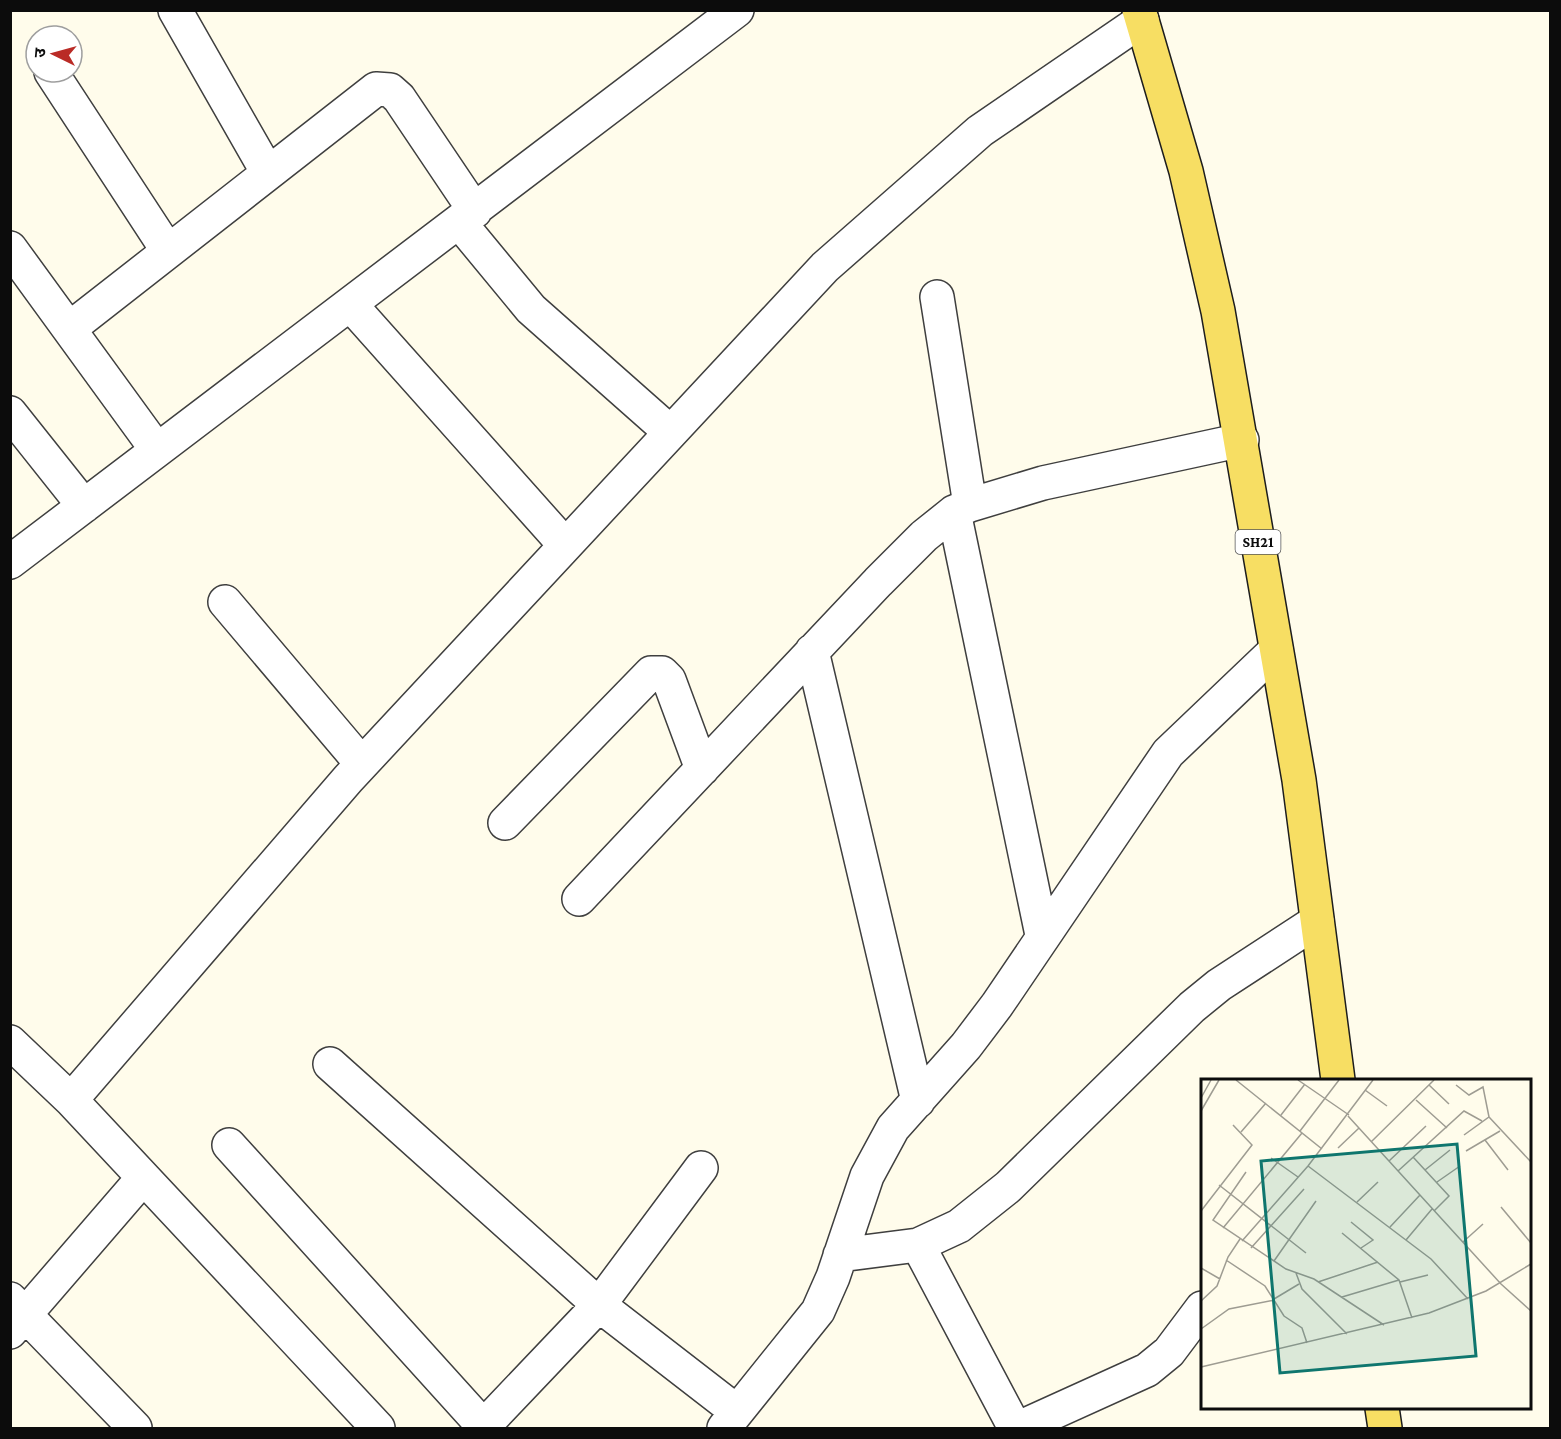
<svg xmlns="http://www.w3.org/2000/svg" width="1561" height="1439" font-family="'Crimson Pro','Noto Sans Devanagari',serif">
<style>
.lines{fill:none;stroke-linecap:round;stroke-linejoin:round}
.minor-casing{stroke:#3f3f3f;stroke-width:36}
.major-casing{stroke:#1d1d1d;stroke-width:36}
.minor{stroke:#fff;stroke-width:33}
.major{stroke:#f7de63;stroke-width:33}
.labels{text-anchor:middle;stroke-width:6;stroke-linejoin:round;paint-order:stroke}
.shield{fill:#fff;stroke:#555;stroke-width:1.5}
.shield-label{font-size:15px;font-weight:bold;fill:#0c0c0c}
.inset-road{fill:none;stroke:#9e9c92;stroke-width:1.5}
.view{fill:#0f766e;fill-opacity:0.15;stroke:#0f766e;stroke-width:3}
.inset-edge{fill:none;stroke:#0c0c0c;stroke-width:3}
</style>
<rect width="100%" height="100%" fill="#fffceb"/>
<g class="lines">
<g class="minor-casing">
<path id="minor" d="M175,10L268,173
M51,72L168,251
M460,223L531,309L670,432
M10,248L157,450
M937,297L970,505
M350,304L565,545
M69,329L376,89L390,90L399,98L475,211
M10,413L84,506
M954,512L1042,935
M10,562L737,10
M225,602L362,764
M812,651L918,1101
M505,823L651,673H662L669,680L702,769
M579,899L878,582L924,536L954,512L970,505L1043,483L1242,440
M10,1042L71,1100L378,1428
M330,1064L599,1305L736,1411
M71,1100L348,779L825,267L980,131L1142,20
M229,1145L485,1428
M918,1245L1015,1428
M840,1255L918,1245L959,1226L1008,1187L1192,1007L1219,985L1317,921
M10,1299L135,1428
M10,1332L143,1178
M482,1428L599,1305L701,1168
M724,1428L818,1311L833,1277L867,1176L893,1128L966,1046L997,1005L1168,753L1276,650
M1019,1428L1147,1370L1169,1352L1202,1308"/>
</g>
<g class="major-casing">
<path id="major" d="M1139,10L1186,171L1218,311L1299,780L1338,1080
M1382,1408L1385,1428"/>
</g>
<use href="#minor" class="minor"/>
<use href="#major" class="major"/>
</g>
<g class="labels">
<rect class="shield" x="1235.5" y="530" width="45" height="24" rx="4.5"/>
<g class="shield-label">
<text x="1258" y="547">SH21</text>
</g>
</g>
<g transform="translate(1201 1079)">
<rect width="330" height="330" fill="#fffceb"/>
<path class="inset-road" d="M35,1L121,70M97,1L148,36M228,6L248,25M255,6L268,16L282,8L288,38M164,11L186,27M0,19L10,1M215,21L246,49M0,32L18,1M80,36L104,5M147,37L300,205L330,232M99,52L138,1M40,53L65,24M263,56L288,38L330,83M284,61L307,91M170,63L233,1M137,69L158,49M265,72L299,52M212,78L248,117L233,132M70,79L97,98M188,82L225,47M107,87L230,180L267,220M224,91L249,71M197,92L263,32L281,42M45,93L12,141L85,190L113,200L183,246M236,103L259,87M18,106L105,174M156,123L177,103M300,128L330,164M0,132L51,66L32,46M150,143L172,161L160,169M189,148L219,116M22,149L101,54M141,154L198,201L211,239M205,161L231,130M41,162L107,87L172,1M262,163L282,145M50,169L103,110M25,181L64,207L83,237L101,249L106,264M73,182L115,122M0,189L19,200M95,194L101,210L146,255M117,203L177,183M199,203L227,196M141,218L198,201M73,220L98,205M0,222L16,207L27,178L39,160M0,250L28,230L74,221M0,288L228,234L285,212L330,185"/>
<path class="view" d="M256,65L275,277L79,294L60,82Z"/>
<rect width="330" height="330" class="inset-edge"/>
</g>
<rect width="1561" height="1439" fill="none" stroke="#0c0c0c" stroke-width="24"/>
<g transform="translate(54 54) rotate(275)"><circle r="28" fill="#ffffff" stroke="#9e9e9e" stroke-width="1.5"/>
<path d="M0-4.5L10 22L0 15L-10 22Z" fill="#ba2b26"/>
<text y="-9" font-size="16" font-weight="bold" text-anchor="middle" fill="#0c0c0c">उ</text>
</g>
</svg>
